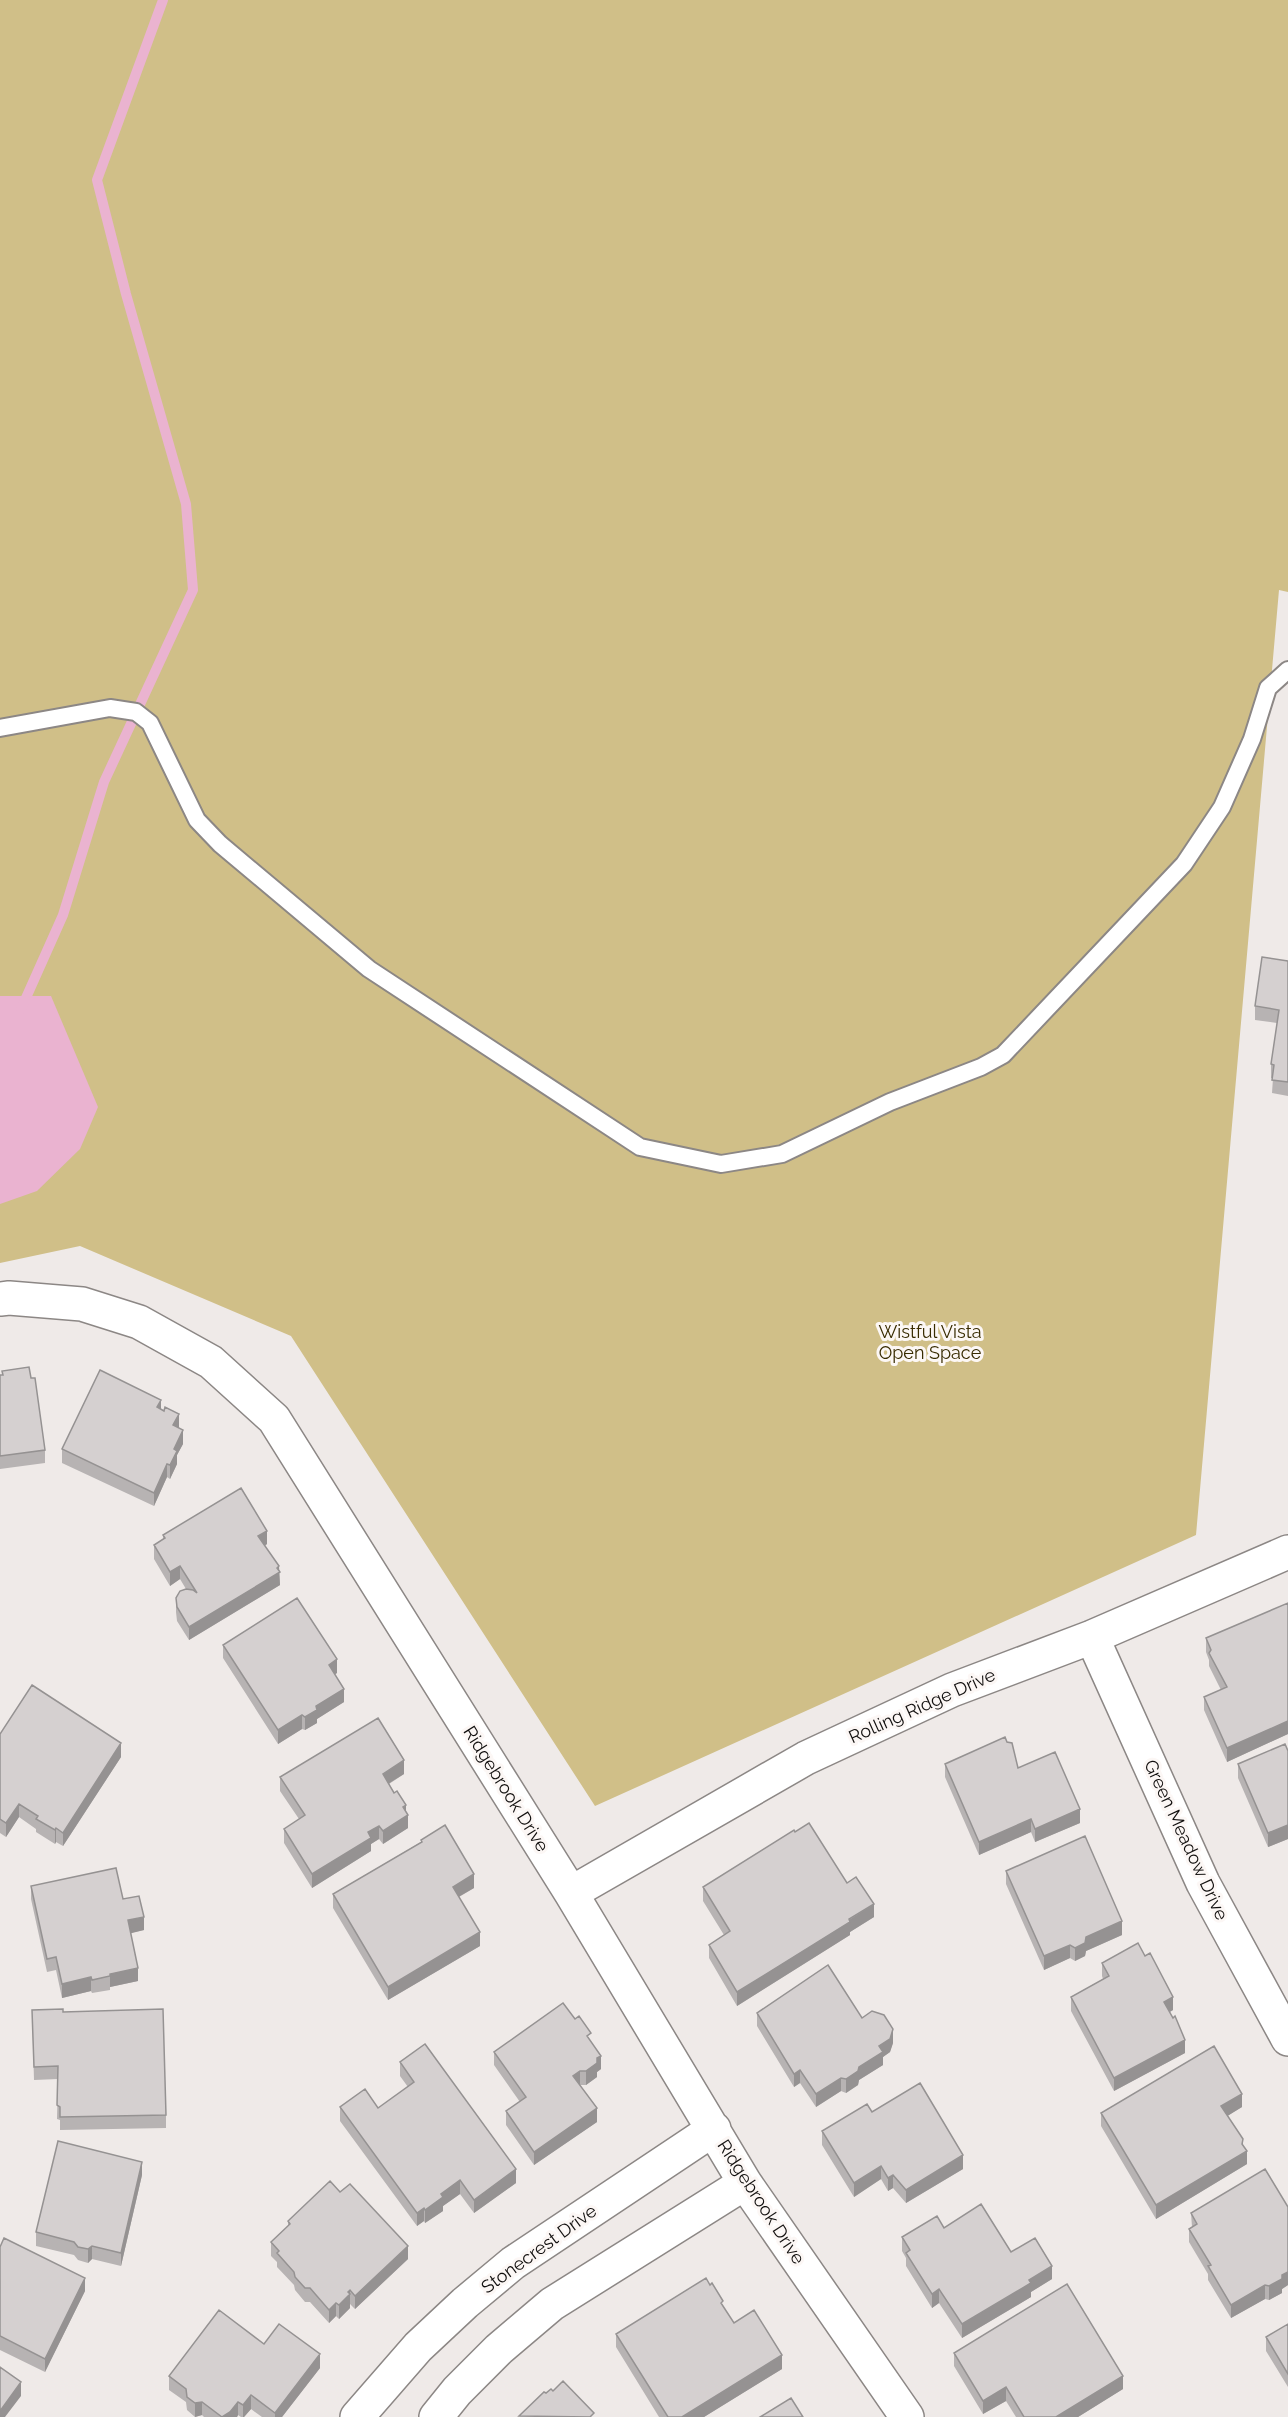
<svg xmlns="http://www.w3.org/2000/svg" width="1288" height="2417" font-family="Raleway,sans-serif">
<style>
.green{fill:#d0bf88}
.water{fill:#eab3d0}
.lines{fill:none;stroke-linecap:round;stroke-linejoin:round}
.stream{stroke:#eab3d0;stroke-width:10}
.service-casing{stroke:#8c8785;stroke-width:20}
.minor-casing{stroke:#8c8785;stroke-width:36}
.service{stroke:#fff;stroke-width:16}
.minor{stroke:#fff;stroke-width:33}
.wall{fill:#b7b3b3}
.shaded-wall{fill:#959292}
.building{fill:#d5d0d0;stroke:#959292;stroke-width:1.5}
.labels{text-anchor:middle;stroke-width:6;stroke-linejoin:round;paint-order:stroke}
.park-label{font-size:18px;fill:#382b00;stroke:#fcf7f5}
.street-label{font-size:18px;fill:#110f0e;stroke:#fcf7f5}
</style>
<rect width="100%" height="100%" fill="#efeae8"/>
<path class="green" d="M0,0H1288V592L1279,590L1196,1535L595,1806L291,1336L80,1246L0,1263Z"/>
<path class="water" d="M0,996H51L98,1107L80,1149L37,1191L0,1204Z"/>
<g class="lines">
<path class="stream" d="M21,1009L63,915L104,782L193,590L186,504L126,294L97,180L163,0"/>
<g class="service-casing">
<path id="service" d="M0,728L110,708L136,712L150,723L197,820L220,844L369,969L640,1147L721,1164L782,1154L890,1102L981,1067L1003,1055L1184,864L1222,807L1252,739L1268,688L1288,670"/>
</g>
<g class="minor-casing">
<path id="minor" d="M0,1299L9,1298L82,1304L139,1322L211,1362L274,1419L571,1893L745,2183L907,2417
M1092,1637L1203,1883L1288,2039
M571,1893L806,1758L952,1690L1092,1637L1288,1552
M357,2417L418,2347L465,2303L513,2263L714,2129
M436,2417L457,2391L499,2349L552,2304L745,2183"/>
</g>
<use href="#service" class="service"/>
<use href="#minor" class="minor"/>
</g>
<path class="wall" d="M1288,961V1096L1272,1093L1273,1078H1271V1064L1277,1023L1255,1020V1006Z
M2,1371L31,1378L45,1450V1463L0,1469V1375H2Z
M161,1410L178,1428L183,1444L177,1455V1464L170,1479L167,1477L154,1506L62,1463V1449Z
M163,1535L267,1544L265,1546L279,1571L280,1585L189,1640L177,1621L176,1612V1598L186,1589L180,1579L170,1586L154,1559V1545L163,1540Z
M1288,1603V1734L1227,1762L1204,1710V1697L1221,1690L1209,1666V1660L1206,1652V1638Z
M223,1645L337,1673L335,1674L344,1702L317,1719V1723L305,1730L302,1729L278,1744L223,1658Z
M0,1734L121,1757L63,1846L56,1842L55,1844L36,1832V1829L19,1817L6,1837L0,1833Z
M1288,1751V1839L1268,1847L1238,1778V1764Z
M945,1764L1018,1768L1080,1823L1035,1842L1031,1832L979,1855L945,1777Z
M404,1774L389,1784L406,1811L408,1828L383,1844L379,1839L371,1844V1851L312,1888L284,1843V1829L299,1819L280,1791V1777Z
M795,1832L847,1883L874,1917L850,1932V1935L737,2006L709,1958V1945L724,1935L703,1901V1887Z
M421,1840L474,1888L459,1897L480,1946L388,2000L333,1908V1894L421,1842Z
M1006,1871L1122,1935L1086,1951L1085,1956L1075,1961L1070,1958L1044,1970L1006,1884Z
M31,1886L123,1899L144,1930L130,1933L138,1981L110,1987V1990L92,1993L91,1991L62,1998L56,1970L47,1972L31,1899Z
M1102,1963L1173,2010L1170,2012L1185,2053L1114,2091L1071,2011V1997L1103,1979L1102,1976Z
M32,2010L63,2012L166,2115V2128L60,2130V2120L57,2119L58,2079L34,2080Z
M757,2013L862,2018L893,2043L890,2052L883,2057V2065L859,2080L858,2085L846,2093L841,2091L816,2107L800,2083L794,2087L757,2026Z
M591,2041L601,2069L597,2072V2077L586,2085H580L597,2122L534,2165L506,2125V2111L520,2102L494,2065V2052Z
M400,2062L516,2183L474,2213L460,2194L443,2206V2211L425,2223L424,2221L417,2226L340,2121V2107L378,2108L408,2087L400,2076Z
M1242,2107L1227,2116L1243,2145L1247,2164L1156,2219L1101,2126V2113Z
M872,2112L963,2169L906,2203L893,2188L888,2191L881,2179L854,2197L822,2145V2131Z
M142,2175L121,2266L92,2259L88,2263L78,2260L74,2255L36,2246V2232Z
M340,2192L408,2259L355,2309L350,2304V2308L339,2319L336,2316L329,2323L310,2302H305L295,2290L294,2285L277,2267V2262L271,2256V2242L288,2226V2221Z
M1288,2207V2285L1282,2289V2293L1269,2300L1265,2299L1231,2318L1208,2280V2274L1189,2242V2229L1192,2227L1191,2213Z
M944,2228L1011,2252L1052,2279L1031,2292V2297L962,2338L939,2303L932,2308L906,2266V2258L902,2251V2237Z
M0,2247L85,2291L45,2372L0,2350Z
M723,2307L734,2323L782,2369L704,2417H659L616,2347V2334Z
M1288,2324V2387L1266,2351V2337Z
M264,2344L320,2368L282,2417H262L251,2409L244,2417H241L238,2415L237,2417H204L202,2415L195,2417L187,2410L186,2402L169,2390V2376Z
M954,2353L1123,2389L1078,2417H1016L1006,2401L983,2414L954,2366Z"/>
<path class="shaded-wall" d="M161,1400V1413L157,1407Z
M179,1414V1427L173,1439V1425Z
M183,1430V1444L177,1455V1464L170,1479V1465L174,1449Z
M167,1464V1477L154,1506V1493Z
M267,1531V1544L258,1549V1536Z
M180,1566V1579L170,1586V1572Z
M279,1566L280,1585L189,1640V1627Z
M337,1659V1673L329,1678V1665Z
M344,1689V1702L317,1719V1723L305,1730V1717L316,1706Z
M302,1715V1729L278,1744V1730Z
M1288,1721V1734L1227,1762V1748Z
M121,1743V1757L63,1846V1833Z
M404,1760V1774L383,1787V1774Z
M19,1804V1817L6,1837V1823Z
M406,1805V1816L408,1815V1828L383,1844V1831L403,1807Z
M1080,1809V1823L1035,1842V1829Z
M1031,1819V1832L979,1855V1842Z
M1288,1825V1839L1268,1847V1833Z
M379,1826V1839L371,1844V1851L312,1888V1874L368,1832Z
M56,1828V1842L55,1844V1830Z
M474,1874V1888L453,1900V1887Z
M874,1904V1917L850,1932V1935L737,2006V1992Z
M144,1917V1930L128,1934V1920Z
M1122,1921V1935L1086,1951L1085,1956L1075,1961V1948L1086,1937Z
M480,1932V1946L388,2000V1987Z
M1070,1945V1958L1044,1970V1956Z
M138,1968V1981L110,1987V1974Z
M91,1977V1991L62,1998V1984Z
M1173,1997V2010L1164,2015V2002Z
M893,2029V2043L890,2052L883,2057V2065L859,2080L858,2085L846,2093V2079L879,2046Z
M1185,2040V2053L1114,2091V2078Z
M601,2056V2069L597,2072V2077L586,2085V2071L597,2058Z
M800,2070V2083L794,2087V2074Z
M580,2071V2085L573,2076Z
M841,2078V2091L816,2107V2094Z
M1242,2094V2107L1221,2120V2106Z
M597,2108V2122L534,2165V2152Z
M1243,2139V2154L1247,2151V2164L1156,2219V2205Z
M963,2155V2169L906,2203V2190Z
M142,2162V2175L121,2266V2253Z
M881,2166V2179L854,2197V2183Z
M516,2169V2183L474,2213V2200Z
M893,2175V2188L888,2191V2178Z
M460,2180V2194L443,2206V2211L425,2223V2210L441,2194Z
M424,2208V2221L417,2226V2213Z
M92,2246V2259L88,2263V2249Z
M408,2246V2259L355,2309V2296Z
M1052,2266V2279L1031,2292V2297L962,2338V2324L1029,2280Z
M1288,2272V2285L1282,2289V2293L1269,2300V2286L1282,2275Z
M85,2278V2291L45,2372V2359Z
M1265,2285V2299L1231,2318V2305Z
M939,2289V2303L932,2308V2294Z
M350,2290V2308L339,2319V2305Z
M336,2303V2316L329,2323V2310Z
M320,2354V2368L282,2417H275V2413Z
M782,2355V2369L704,2417H682Z
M1123,2376V2389L1078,2417H1056Z
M21,2382V2396L5,2417H0V2411Z
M1006,2387V2401L983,2414V2401Z
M251,2395V2409L244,2417H243V2405Z
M202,2402V2415L195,2417V2403Z
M238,2402V2415L237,2417H223Z"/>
<path class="building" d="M1262,957L1288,961V1082L1272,1080L1274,1065L1271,1064L1279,1010L1255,1006Z
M29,1367L31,1378H35L45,1450L0,1456V1375H3L2,1371Z
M100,1370L161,1400L157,1407L164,1411L165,1407L179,1414L173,1425L183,1430L174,1449L177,1451L170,1465L167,1464L154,1493L62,1449Z
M241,1488L267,1531L258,1536L279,1566L277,1568L280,1572L189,1627L177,1607L176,1598L180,1591L186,1589L193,1590L197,1593L180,1566L170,1572L154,1545L165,1538L163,1535Z
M297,1598L337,1659L329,1665L344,1689L316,1706L317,1710L305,1717L302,1715L278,1730L223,1645Z
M1288,1603V1721L1227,1748L1204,1697L1227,1687L1209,1653L1211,1650L1206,1638Z
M32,1685L121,1743L63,1833L56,1828L55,1830L36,1819L38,1816L19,1804L6,1823L0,1819V1734Z
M378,1718L404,1760L383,1774L394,1793L397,1791L406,1805L403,1807L408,1815L383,1831L379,1826L368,1832L371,1838L312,1874L284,1829L305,1815L280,1777Z
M1005,1737L1007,1742L1012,1743L1018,1768L1055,1752L1080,1809L1035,1829L1031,1819L979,1842L945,1764Z
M1285,1744L1288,1751V1825L1268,1833L1238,1764Z
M809,1823L847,1883L856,1877L874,1904L849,1919L850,1922L737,1992L709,1945L730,1931L703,1887L794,1830L795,1832Z
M445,1825L474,1874L453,1887L480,1932L388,1987L333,1894L422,1842L421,1840Z
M1085,1836L1122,1921L1086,1937L1085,1943L1075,1948L1070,1945L1044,1956L1006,1871Z
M116,1868L123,1899L139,1896L144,1917L128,1920L138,1968L110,1974V1976L92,1980L91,1977L62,1984L56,1957L47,1959L31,1886Z
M1138,1943L1145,1956L1150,1953L1173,1997L1164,2002L1173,2018L1175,2016L1185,2040L1114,2078L1071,1997L1109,1976L1102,1963Z
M828,1965L862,2018L872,2011L884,2015L893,2029L890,2039L879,2046L883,2052L859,2067L858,2071L846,2079L841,2078L816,2094L800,2070L794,2074L757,2013Z
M563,2003L575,2019L579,2016L591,2033L587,2036L601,2056L597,2058V2063L586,2071H580L573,2076L597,2108L534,2152L506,2111L526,2097L494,2052Z
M63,2009V2012L163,2009L166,2115L60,2117V2107L57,2105L58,2066L34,2067L32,2010Z
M425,2044L516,2169L474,2200L460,2180L441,2194L443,2197L425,2210L424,2208L417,2213L340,2107L365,2089L378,2108L414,2082L400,2062Z
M1214,2046L1242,2094L1221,2106L1243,2139L1242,2144L1247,2151L1156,2205L1101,2113Z
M920,2083L963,2155L906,2190L893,2175L888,2178L881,2166L854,2183L822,2131L867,2104L872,2112Z
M58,2141L142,2162L121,2253L92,2246L88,2249L78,2247L74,2242L36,2232Z
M1265,2169L1288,2207V2272L1282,2275V2279L1269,2286L1265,2285L1231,2305L1208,2266L1211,2265L1189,2229L1197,2224L1191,2213Z
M330,2181L340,2192L350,2184L408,2246L355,2296L350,2290L348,2292L350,2294L339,2305L336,2303L329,2310L310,2288H305L295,2277L294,2272L277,2253L279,2251L271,2242L290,2224L288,2221Z
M981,2204L1011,2252L1035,2238L1052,2266L1029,2280L1031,2283L962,2324L939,2289L932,2294L906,2253L910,2250L902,2237L937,2216L944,2228Z
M4,2238L85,2278L45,2359L0,2336V2247Z
M706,2278L710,2285L712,2283L723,2301L721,2303L734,2323L754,2310L782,2355L682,2417H668L616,2334Z
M1067,2284L1123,2376L1056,2417H1024L1006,2387L983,2401L954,2353Z
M219,2310L264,2344L279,2324L320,2354L275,2413L251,2395L243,2405L238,2402L230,2412L222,2417L202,2402L195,2403L187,2397L186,2389L169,2376Z
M1288,2324V2374L1266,2337Z
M0,2367L21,2382L0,2411Z
M563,2381L594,2413L590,2417L519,2416L544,2392L546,2393L551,2389L553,2391Z
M791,2398L803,2417H760Z"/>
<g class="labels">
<g class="park-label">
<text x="930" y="1338">Wistful Vista<tspan x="930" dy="21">Open Space</tspan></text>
</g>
<g class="street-label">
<text transform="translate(922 1706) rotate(-24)" y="6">Rolling Ridge Drive</text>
<text transform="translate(506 1789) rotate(58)" y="6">Ridgebrook Drive</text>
<text transform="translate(1186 1840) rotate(65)" y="6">Green Meadow Drive</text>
<text transform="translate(761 2202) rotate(57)" y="6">Ridgebrook Drive</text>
<text transform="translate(539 2249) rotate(-36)" y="6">Stonecrest Drive</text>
</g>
</g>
</svg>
